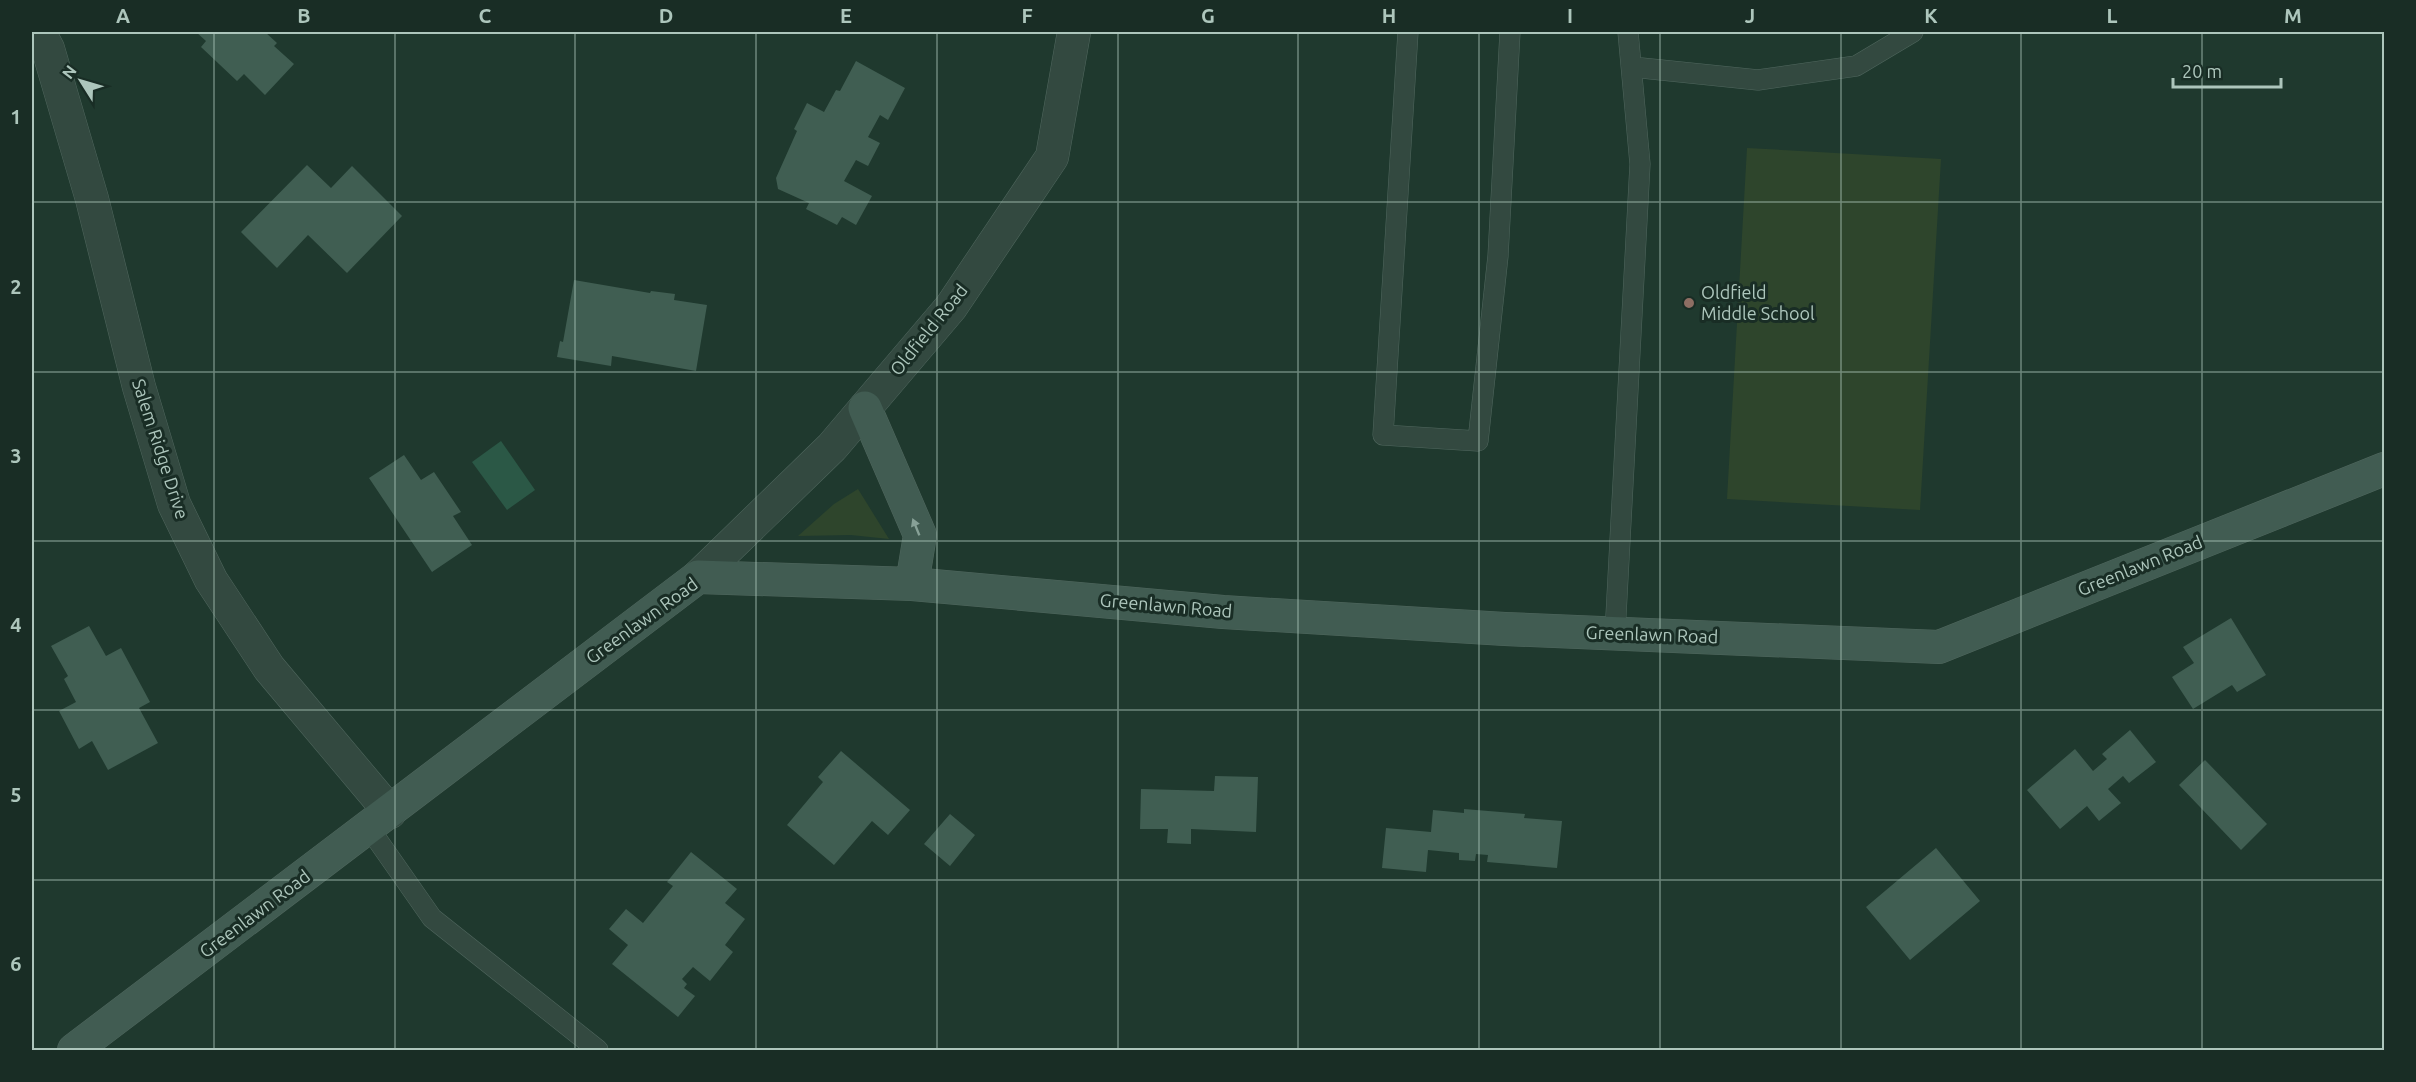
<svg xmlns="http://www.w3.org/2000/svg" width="2416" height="1082" font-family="Ubuntu,sans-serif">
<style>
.green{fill:#2e452c}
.water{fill:#2b5846}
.building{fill:#405e52}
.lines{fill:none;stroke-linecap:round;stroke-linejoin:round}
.lane-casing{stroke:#50675e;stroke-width:21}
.street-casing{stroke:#50675e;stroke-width:34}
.secondary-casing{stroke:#50675e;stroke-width:34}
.lane{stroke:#334940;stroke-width:20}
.street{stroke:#334940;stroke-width:33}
.secondary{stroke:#415c52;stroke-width:33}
.oneway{fill:#87a197}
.grid{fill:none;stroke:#adc6bc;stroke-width:1.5;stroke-opacity:0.55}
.education-dot{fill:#8d6e63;stroke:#192d25;stroke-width:2}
.labels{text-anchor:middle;stroke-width:6;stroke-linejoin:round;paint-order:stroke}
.poi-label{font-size:18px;fill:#adc6bc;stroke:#192d25;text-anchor:start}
.street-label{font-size:18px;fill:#adc6bc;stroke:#192d25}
.neatline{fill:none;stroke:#adc6bc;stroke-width:2}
.grid-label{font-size:20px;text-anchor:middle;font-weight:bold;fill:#adc6bc}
</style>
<rect width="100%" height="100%" fill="#1f392e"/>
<path class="green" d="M1747,148L1941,159L1920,510L1727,499Z
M858,489L889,539L851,535L798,536L834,504Z"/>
<path class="water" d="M501,441L535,490L507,510L472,462Z"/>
<path class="building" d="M196,32H265L277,43L274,46L294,64L265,95L244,74L237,81L201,47L206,41Z
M856,61L905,88L888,120L880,115L868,137L880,143L868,166L856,160L844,181L872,196L856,225L842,217L837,225L806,209L809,203L778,189L776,178L797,131L794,129L807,103L824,112L836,90L840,91Z
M307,165L331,188L352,166L402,216L347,273L308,235L277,268L241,232Z
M574,280L650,293L651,291L675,294L674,300L707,305L696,371L612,356L611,366L557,357L560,341L563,342Z
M404,455L421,480L434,472L461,512L453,516L472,545L432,572L369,478Z
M2231,618L2266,675L2237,692L2232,685L2193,709L2172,677L2194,663L2183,647Z
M89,626L106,656L121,648L150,702L139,708L158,743L108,770L92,741L79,749L59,711L76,702L64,679L68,676L51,646Z
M2130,730L2156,762L2129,783L2123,776L2108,789L2121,803L2099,821L2087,806L2060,829L2027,790L2075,749L2093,771L2107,759L2102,754Z
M841,751L910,810L888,835L872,821L834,865L787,825L823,782L818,777Z
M2205,760L2267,824L2241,850L2179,785Z
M1215,776L1258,777L1256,832L1191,829V844L1167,843L1168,829H1140L1141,789L1214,791Z
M1464,809L1525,814L1524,818L1562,821L1557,868L1487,862L1488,855L1476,854L1475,861L1459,860V853L1428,850L1426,872L1382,868L1386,828L1431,832L1433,810L1464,813Z
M950,814L975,835L950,866L924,844Z
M1936,848L1980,901L1910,960L1866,907Z
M691,852L737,889L725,903L745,919L725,945L733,952L710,981L693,967L682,979L687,984L684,988L695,996L678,1017L612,964L628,945L609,929L626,909L643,923L673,886L667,882Z"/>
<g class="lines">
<g class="lane-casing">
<path id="lane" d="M1408,32L1383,435L1478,441L1498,256L1510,32
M1632,67L1758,80L1856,66L1913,32
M1615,634L1640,164L1628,32
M369,828L432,918L598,1050"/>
</g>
<g class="street-casing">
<path id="street" d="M39,32L48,49L92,199L139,387L174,504L211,580L269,668L390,812
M698,577L832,447L951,307L1052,157L1074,32"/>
</g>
<g class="secondary-casing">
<path id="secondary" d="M865,408L920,535L912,584
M74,1050L698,577L912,584L1223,612L1505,629L1939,647L2384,469"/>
</g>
<use href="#lane" class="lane"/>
<use href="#street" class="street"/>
<use href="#secondary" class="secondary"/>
</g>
<defs><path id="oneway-solid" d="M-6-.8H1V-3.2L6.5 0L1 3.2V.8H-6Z" transform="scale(1.5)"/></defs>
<use class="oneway" href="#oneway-solid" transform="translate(916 527) rotate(-112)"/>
<path class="grid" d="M214,32V1050M395,32V1050M575,32V1050M756,32V1050M937,32V1050M1118,32V1050M1298,32V1050M1479,32V1050M1660,32V1050M1841,32V1050M2021,32V1050M2202,32V1050M32,202H2384M32,372H2384M32,541H2384M32,710H2384M32,880H2384"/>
<circle class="education-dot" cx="1689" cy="303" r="6"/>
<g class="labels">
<g class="poi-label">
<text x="1701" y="299">Oldfield<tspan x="1701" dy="21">Middle School</tspan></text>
</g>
<g class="street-label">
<text transform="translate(929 330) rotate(-51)" y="6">Oldfield Road</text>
<text transform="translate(160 449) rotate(72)" y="6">Salem Ridge Drive</text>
<text transform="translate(2140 566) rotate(-22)" y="6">Greenlawn Road</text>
<text transform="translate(1166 606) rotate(5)" y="6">Greenlawn Road</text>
<text transform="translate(642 621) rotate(-36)" y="6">Greenlawn Road</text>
<text transform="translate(1652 635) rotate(2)" y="6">Greenlawn Road</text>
<text transform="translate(255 914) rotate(-37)" y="6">Greenlawn Road</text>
</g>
</g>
<rect width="2416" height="1082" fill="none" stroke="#192d25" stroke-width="66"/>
<g transform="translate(81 81) rotate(307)" stroke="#192d25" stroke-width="4.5" paint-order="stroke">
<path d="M0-4.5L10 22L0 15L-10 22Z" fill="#adc6bc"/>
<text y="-9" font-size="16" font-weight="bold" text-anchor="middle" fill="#adc6bc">N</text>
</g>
<path d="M2173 78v9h108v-9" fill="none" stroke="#adc6bc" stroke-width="3"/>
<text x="2182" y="78" font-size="18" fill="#adc6bc" stroke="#192d25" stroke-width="4.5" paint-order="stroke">20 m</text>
<rect x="33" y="33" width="2350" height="1016" class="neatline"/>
<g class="grid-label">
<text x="123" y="23">A</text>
<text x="304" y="23">B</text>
<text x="485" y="23">C</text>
<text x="666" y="23">D</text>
<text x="846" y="23">E</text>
<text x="1027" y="23">F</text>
<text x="1208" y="23">G</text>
<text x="1389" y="23">H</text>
<text x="1570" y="23">I</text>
<text x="1750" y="23">J</text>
<text x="1931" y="23">K</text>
<text x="2112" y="23">L</text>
<text x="2293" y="23">M</text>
<text x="16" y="124">1</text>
<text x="16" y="294">2</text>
<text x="16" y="463">3</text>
<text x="16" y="632">4</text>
<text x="16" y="802">5</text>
<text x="16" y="971">6</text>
</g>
</svg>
